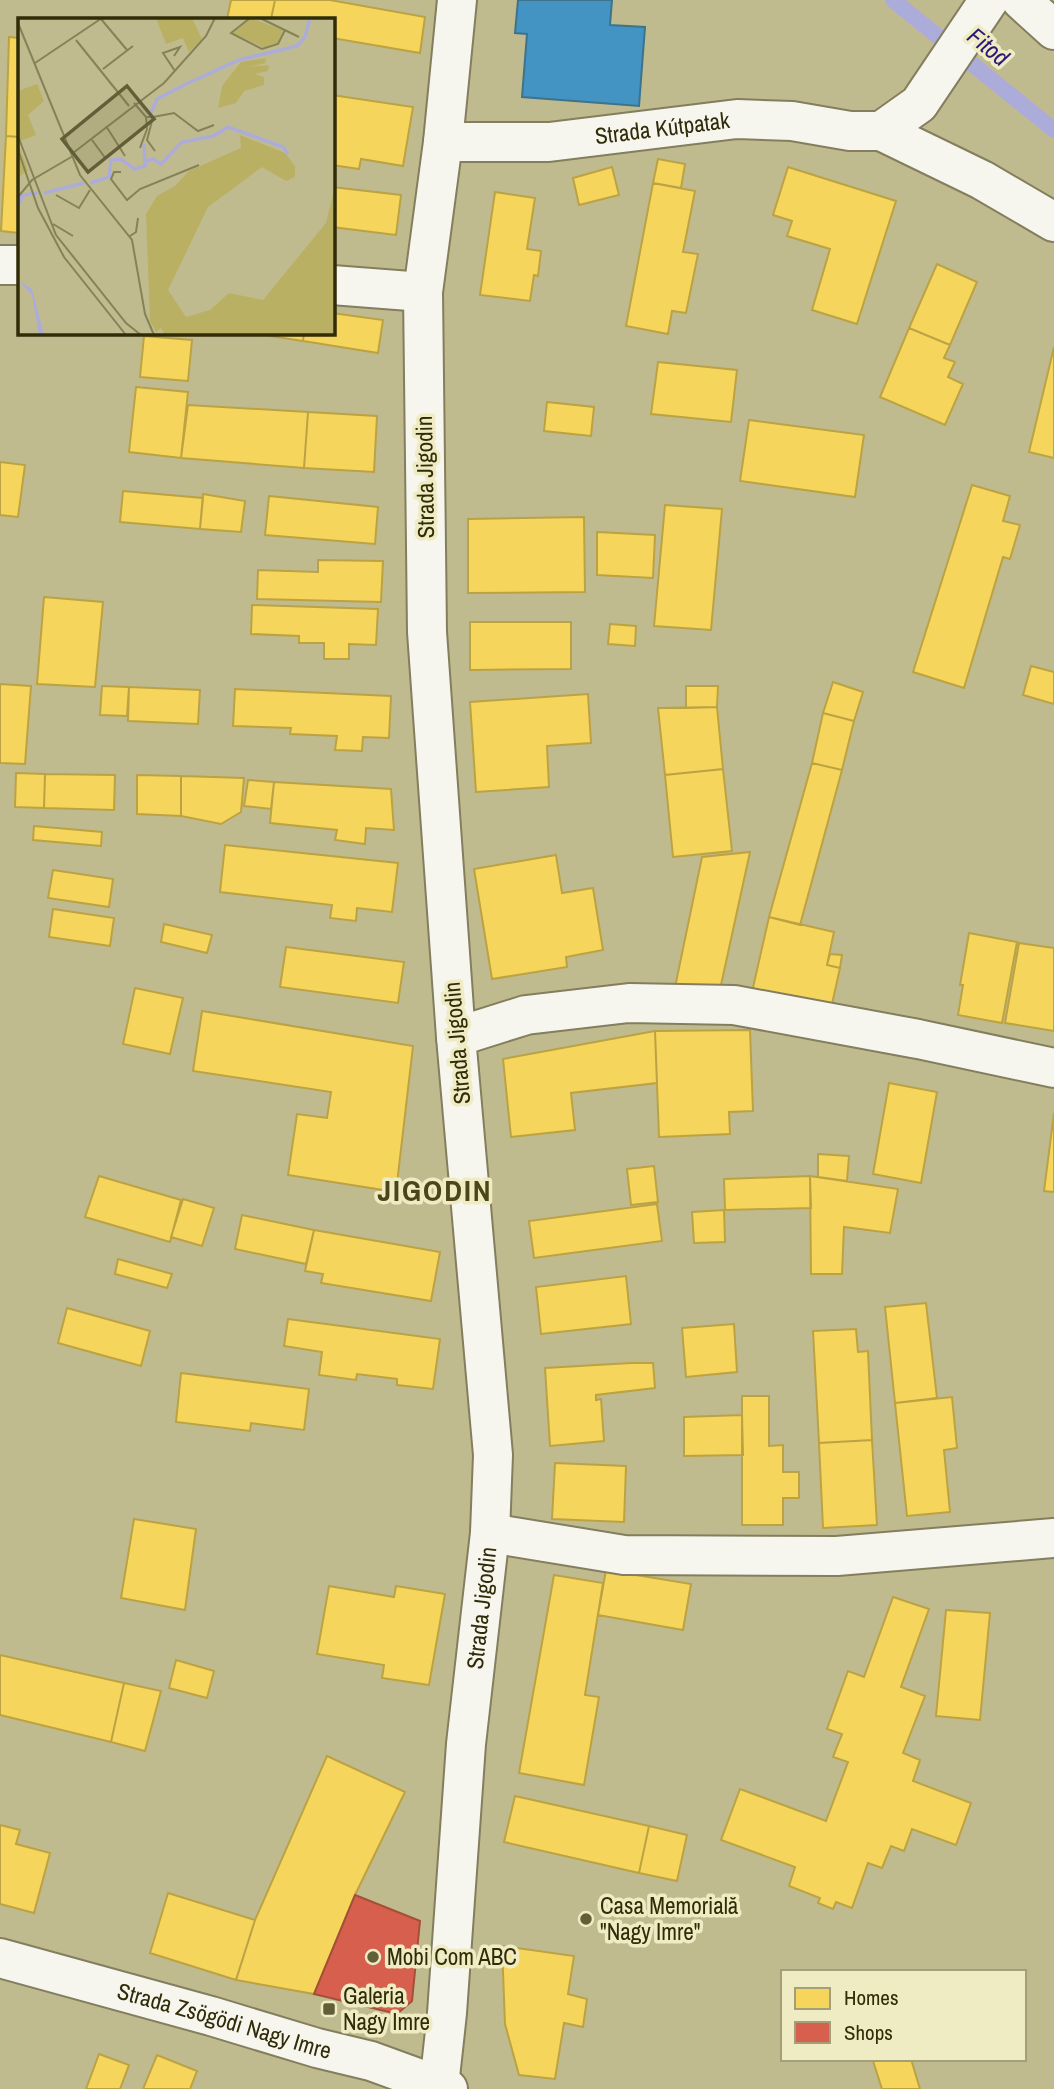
<svg xmlns="http://www.w3.org/2000/svg" width="1054" height="2089" font-family="'Archivo Narrow',sans-serif">
<style>
.homes{fill:#f6d55c;stroke:#bba243;stroke-width:2}
.shops{fill:#d6604d;stroke:#a45038;stroke-width:2}
.schools{fill:#4393c3;stroke:#3d748b;stroke-width:2}
.lines{fill:none;stroke-linecap:round;stroke-linejoin:round}
.stream{stroke:#acacdb;stroke-width:16}
.street-casing{stroke:#827e5e;stroke-width:42}
.secondary-casing{stroke:#827e5e;stroke-width:42}
.street{stroke:#f6f5ee;stroke-width:38}
.secondary{stroke:#f6f5ee;stroke-width:38}
.poi-dot{fill:#625e37;stroke:#efebc3;stroke-width:2.5}
.labels{text-anchor:middle;stroke-width:7;stroke-linejoin:round;paint-order:stroke}
.street-label{font-size:23px;fill:#302c08;stroke:#efebc3}
.poi-label{font-size:23px;fill:#302c08;stroke:#efebc3;text-anchor:start}
.water-label{font-size:24px;font-style:italic;fill:#2a1776;stroke:#efebc3}
.district-label{font-size:30px;font-weight:bold;letter-spacing:2px;fill:#4b4519;stroke:#efebc3}
.inset-river{fill:none;stroke:#acacdb;stroke-width:3.5}
.inset-road{fill:none;stroke:#868258;stroke-width:2}
.view{fill:#625e37;fill-opacity:0.15;stroke:#625e37;stroke-width:3.5}
.inset-edge{fill:none;stroke:#302c08;stroke-width:3.5}
</style>
<rect width="100%" height="100%" fill="#c0bb8e"/>
<path class="homes" d="M231,0H275L271,19H227Z
M275,0H330L425,17L420,53L332,38V19H271Z
M9,37L19,38V137L6,136Z
M332,95L413,107L403,166L361,159L359,169L332,165Z
M6,136L19,137V233L1,231Z
M658,159L685,164L681,188L653,183Z
M612,167L619,195L579,205L573,178Z
M788,167L896,201L857,324L812,310L830,249L787,236L792,221L773,215Z
M653,183L695,191L683,252L698,254L686,313L672,311L668,334L626,326Z
M332,187L401,195L396,235L332,227Z
M495,192L535,198L527,249L541,251L538,276L534,275L530,301L480,295Z
M937,264L977,282L950,345L909,328Z
M332,313L383,320L378,353L303,341L304,332H332Z
M909,328L950,345L944,358L955,362L948,377L963,384L945,425L880,397Z
M271,332H304L303,341L270,336Z
M144,336L192,340L188,381L140,377Z
M1054,347V458L1029,452Z
M658,362L737,370L731,422L651,414Z
M136,387L188,392L181,458L129,452Z
M547,402L594,407L591,436L544,431Z
M188,405L308,412L304,468L181,458Z
M308,412L377,416L374,472L304,468Z
M749,420L864,435L855,497L740,481Z
M0,462L25,465L18,517L0,515Z
M972,485L1010,496L1003,521L1020,525L1010,559L1003,557L964,688L913,672Z
M123,491L203,498L200,529L120,522Z
M203,494L245,501L241,532L200,529Z
M269,496L378,507L375,544L265,535Z
M665,505L722,509L711,630L654,626Z
M584,517L585,592L468,593V519Z
M597,532L655,535L653,578L597,575Z
M318,560L383,561L381,602L257,599L258,570L318,572Z
M44,597L103,602L95,687L37,684Z
M252,605L378,609L376,645L349,644V659H324V643H299V636L251,634Z
M470,622H571V669L470,670Z
M610,624L636,626L635,646L608,644Z
M1031,666L1054,672V704L1023,695Z
M833,682L863,692L854,721L823,713Z
M0,684L31,686L25,764L0,763Z
M102,686L129,687L127,716L100,715Z
M686,686H718L717,707L686,708Z
M129,687L200,690L198,724L128,721Z
M235,689L391,696L389,738L363,737L362,751L335,750L337,736L290,734L291,728L233,726Z
M588,694L591,743L547,746L549,787L476,792L470,702Z
M717,707L723,769L665,775L658,708Z
M823,713L854,721L842,770L812,763Z
M812,763L842,770L800,925L769,917Z
M723,769L732,851L673,857L665,775Z
M16,773L45,774L44,808L15,807Z
M45,774L115,775L114,810L44,808Z
M137,775L181,776V816L137,814Z
M181,776L244,778L241,812L221,824L181,816Z
M248,780L274,782L271,809L244,806Z
M274,782L391,789L394,830L366,828L365,844L335,840L337,830L270,823Z
M34,826L102,832L101,846L33,840Z
M225,845L398,863L392,912L357,908L356,921L330,918L332,905L220,892Z
M750,852L721,985L674,992L702,857Z
M556,855L562,893L593,888L603,950L566,957L567,967L492,979L474,869Z
M53,870L113,879L109,907L48,898Z
M53,909L114,918L110,946L49,937Z
M769,917L834,932L827,965L840,968L832,1004L792,996L791,1000L752,992Z
M164,924L212,935L207,953L161,942Z
M969,933L1017,942L1002,1023L958,1015L963,985H960Z
M1019,943L1054,948V1031L1005,1023Z
M286,947L404,962L398,1003L280,987Z
M830,954L842,955L840,968L827,965Z
M135,988L183,998L170,1054L123,1044Z
M202,1011L413,1046L396,1192L288,1175L297,1114L327,1118L331,1092L193,1071Z
M750,1030L753,1111L729,1112L730,1134L659,1137L655,1031Z
M655,1031L657,1083L571,1093L575,1130L511,1137L503,1059Z
M889,1083L937,1092L921,1183L873,1174Z
M1054,1113V1192L1044,1191Z
M818,1154L849,1156L847,1181L818,1177Z
M654,1166L658,1202L631,1205L627,1169Z
M99,1176L181,1200L170,1242L85,1217Z
M810,1176L811,1208L725,1210L724,1179Z
M810,1176L898,1189L890,1233L844,1227L842,1274H811Z
M183,1199L214,1208L202,1246L171,1237Z
M657,1204L662,1241L534,1258L529,1221Z
M724,1210L725,1242L694,1243L692,1212Z
M242,1215L314,1230L306,1264L235,1249Z
M314,1230L440,1252L431,1301L321,1283L323,1274L305,1271Z
M118,1259L172,1274L167,1288L115,1274Z
M626,1276L631,1324L541,1334L536,1287Z
M926,1303L937,1398L895,1403L885,1307Z
M67,1308L150,1331L141,1366L58,1343Z
M288,1319L440,1339L433,1389L397,1385V1379L357,1374L356,1380L319,1375L322,1352L284,1346Z
M734,1324L737,1372L686,1377L682,1328Z
M856,1329L858,1352L868,1351L872,1440L819,1443L813,1331Z
M631,1363H653L655,1388L596,1395V1400L601,1399L604,1441L550,1446L545,1368Z
M181,1373L309,1389L304,1430L251,1423L250,1431L176,1422Z
M742,1396H769V1446L783,1445V1472H799V1498H783V1525H742Z
M952,1397L957,1448L944,1450L950,1512L907,1516L895,1403Z
M742,1415L743,1455L684,1456V1417Z
M872,1440L877,1525L823,1528L819,1443Z
M555,1463L626,1466L624,1522L552,1519Z
M134,1519L196,1529L185,1610L121,1598Z
M606,1570L691,1584L683,1630L598,1615Z
M554,1575L603,1583L585,1695L599,1697L584,1785L519,1773Z
M329,1586L394,1597L396,1586L445,1594L429,1685L382,1678L384,1665L317,1654Z
M893,1597L929,1609L901,1687L925,1696L903,1753L920,1760L913,1781L971,1803L956,1845L912,1829L904,1851L891,1846L882,1868L868,1863L852,1908L836,1902L833,1909L818,1903L820,1898L789,1886L795,1867L721,1840L740,1789L826,1821L848,1762L833,1757L842,1734L827,1729L848,1671L864,1677Z
M946,1610L990,1613L980,1720L936,1716Z
M0,1655L124,1683L111,1742L0,1715Z
M176,1660L214,1671L207,1698L169,1688Z
M124,1683L161,1691L145,1751L111,1742Z
M327,1756L405,1792L355,1895L314,1994L236,1980L255,1920Z
M515,1796L649,1826L639,1873L504,1842Z
M0,1825L20,1830L16,1844L50,1853L34,1913L0,1904Z
M649,1826L687,1835L677,1881L639,1873Z
M168,1893L255,1920L236,1980L150,1953Z
M502,1946L574,1956L568,1994L587,1999L583,2027L564,2023L555,2079L519,2075L505,2024Z
M99,2054L129,2065L120,2089H86Z
M157,2055L197,2071L190,2089H143Z
M879,2059H911L920,2089H882L873,2061Z"/>
<path class="shops" d="M355,1895L420,1921L412,2001L397,2014L314,1994Z"/>
<path class="schools" d="M518,0H612L610,25L645,27L639,106L522,97L527,34L515,33Z"/>
<g class="lines">
<path class="stream" d="M893,0L1054,130"/>
<g class="street-casing">
<g id="street">
<path d="M1021,0L1054,30"/>
<path d="M881,131L982,180L1054,222"/>
<path id="s1" d="M443,142H549L737,119L792,121L850,131H881L919,104L989,0"/>
<path d="M0,265H19"/>
<path d="M332,285L423,292"/>
<path d="M456,1037L526,1015L629,1003L734,1005L918,1039L1054,1068"/>
<path d="M490,1533L624,1555L837,1556L1054,1538"/>
<path id="s2" d="M439,2086L447,2013L466,1744L490,1533L493,1455L456,1037L427,632L423,292L443,142L457,0"/>
</g>
</g>
<g class="secondary-casing">
<g id="secondary">
<path id="s3" d="M0,1958L211,2016L317,2048L371,2061L448,2089"/>
</g>
</g>
<use href="#street" class="street"/>
<use href="#secondary" class="secondary"/>
</g>
<g class="poi-dot">
<circle cx="586" cy="1919" r="7"/>
<circle cx="373" cy="1957" r="7"/>
<rect x="322" y="2002" width="14" height="14" rx="3.5"/>
</g>
<g class="labels">
<g class="street-label">
<text dy="8" stroke="none"><textPath href="#s1" startOffset="220">Strada Kútpatak</textPath></text>
<text transform="translate(425 477) rotate(-91)" y="8">Strada Jigodin</text>
<text transform="translate(457 1043) rotate(-95)" y="8">Strada Jigodin</text>
<text dy="8" stroke="none"><textPath href="#s2" startOffset="480">Strada Jigodin</textPath></text>
<text dy="8" stroke="none"><textPath href="#s3" startOffset="233">Strada Zsögödi Nagy Imre</textPath></text>
</g>
<g class="poi-label">
<text x="600" y="1914">Casa Memorială<tspan x="600" dy="26">"Nagy Imre"</tspan></text>
<text x="387" y="1965">Mobi Com ABC</text>
<text x="343" y="2004">Galeria<tspan x="343" dy="26">Nagy Imre</tspan></text>
</g>
<g class="water-label">
<text transform="translate(988 47) rotate(39)" y="8">Fitod</text>
</g>
<g class="district-label">
<text x="435" y="1201">JIGODIN</text>
</g>
</g>
<g transform="translate(18 18)">
<rect width="317" height="317" fill="#c0bb8e"/>
<path d="M138,0H174L184,21L171,34L165,20L148,26ZM233,0L265,12L260,25L247,30L215,15ZM248,40L247,45L231,49L251,47L250,53L236,56L246,59V67L226,73L218,85L200,90L204,68L223,44ZM19,66L26,83L10,97L18,117L0,124L10,153L0,159V73ZM222,117L267,135L277,148V159L268,163L244,149L190,189L150,272L168,299L192,292L211,275L245,282L308,205L317,168V317H147L143,310L138,314L132,303L128,196L139,178L157,168L171,153L223,130Z" fill="#b9b063"/>
<path d="M0,262L14,271L26,317H21L14,277Z" fill="#acacdb"/>
<path class="inset-river" d="M132,97L139,81L168,66L221,42L279,28L287,19L292,0M128,143L135,141L143,146L164,124L196,118L210,109L265,129L270,136M72,165L91,159L93,142L103,141L116,151L127,148L126,126M26,175L66,165M0,188L5,177L20,175"/>
<path class="inset-road" d="M232,0L213,15L244,31L260,26L267,12M242,0L281,19M83,1L109,32M0,5L62,157L114,222L127,296L136,317M58,22L111,88M156,38L162,29L145,35L157,53M17,45L84,0M85,51L115,28M116,85L128,99H135L129,122L137,133M135,99L156,95L180,113L196,107M88,108L107,138M0,118L38,217L108,305L123,317M74,122L88,141M122,130L129,111L128,99M0,132L20,190L46,239L108,317M55,135L146,65L188,18L197,0M103,154H96L93,161L109,182L122,171L181,147M38,177L61,190L72,172M0,179L14,162L55,138M35,206L55,218M112,218L118,214L120,200"/>
<path class="view" d="M109,68L136,101L70,154L44,121Z"/>
<rect width="317" height="317" class="inset-edge"/>
</g>
<rect x="781" y="1970" width="245" height="91" fill="#efebc3" stroke="#a39f78" stroke-width="2"/>
<rect x="795" y="1988" width="35" height="21" fill="#f6d55c" stroke="#a39f78" stroke-width="2"/>
<text x="844" y="2005" font-size="21" fill="#302c08">Homes</text>
<rect x="795" y="2022" width="35" height="21" fill="#d6604d" stroke="#a39f78" stroke-width="2"/>
<text x="844" y="2040" font-size="21" fill="#302c08">Shops</text>
</svg>
